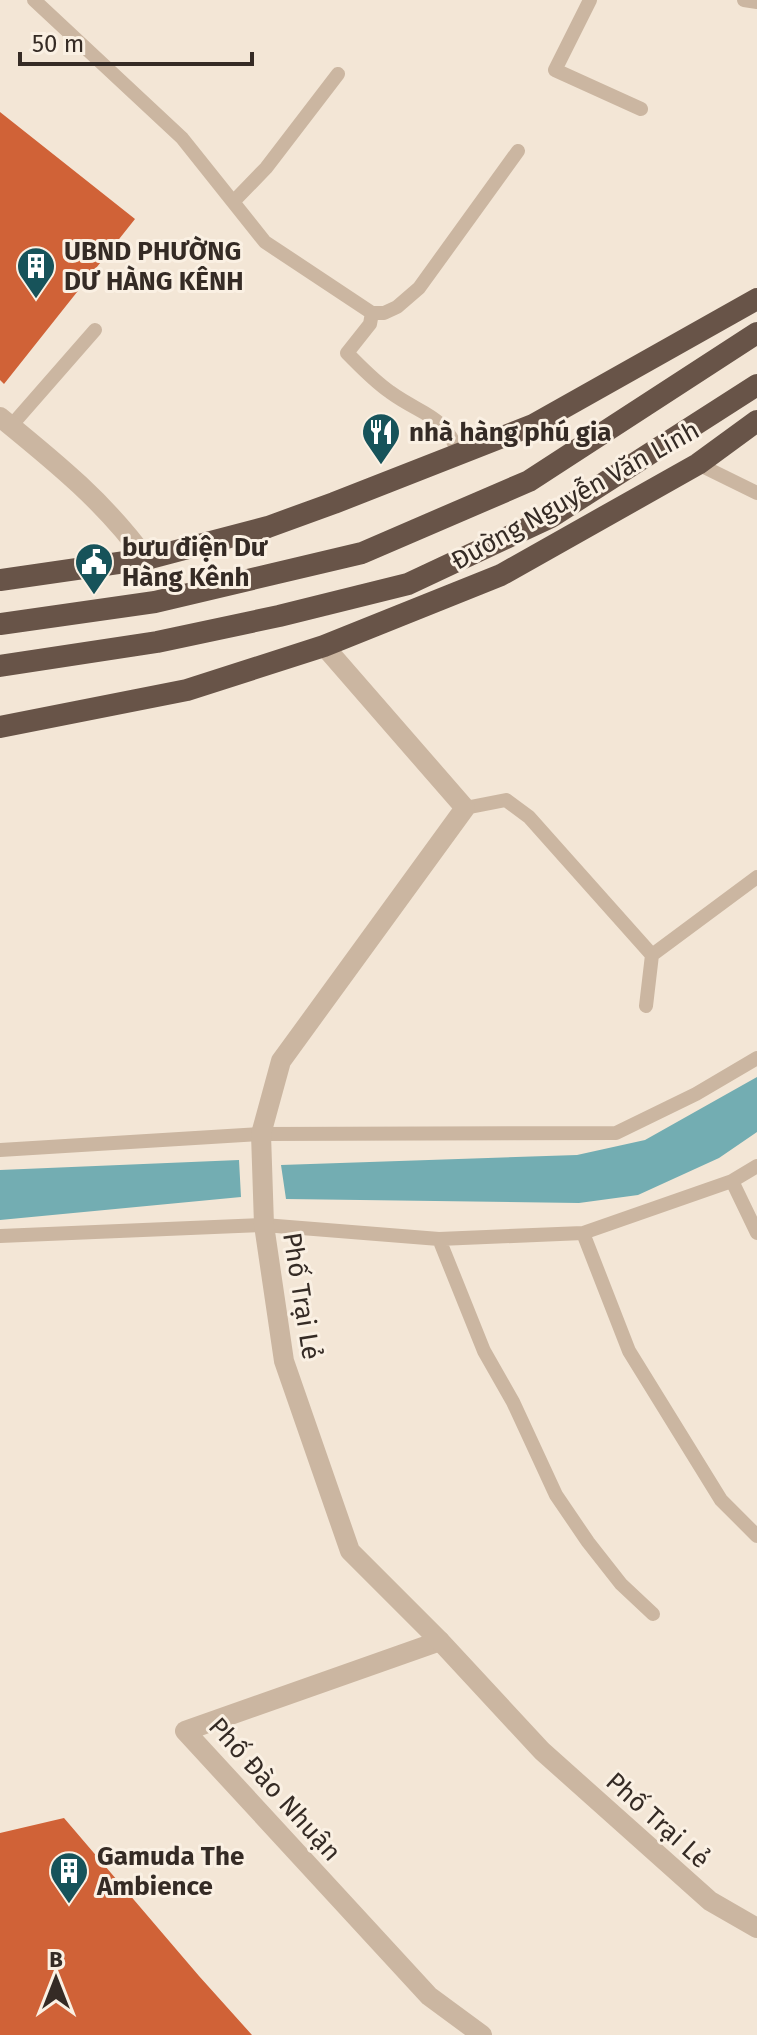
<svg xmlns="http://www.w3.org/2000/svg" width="757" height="2035" font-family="'Fira Sans',sans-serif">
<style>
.water{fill:#73adb2}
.building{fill:#d06237}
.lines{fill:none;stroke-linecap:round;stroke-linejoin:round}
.service{stroke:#cbb6a1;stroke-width:14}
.minor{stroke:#cbb6a1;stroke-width:20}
.tertiary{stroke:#cbb6a1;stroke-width:20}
.trunk{stroke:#685448;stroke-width:22}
.labels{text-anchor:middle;stroke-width:6;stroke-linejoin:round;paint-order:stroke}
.poi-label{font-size:26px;font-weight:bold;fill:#352b25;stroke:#faf0e3;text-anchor:start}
.street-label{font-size:26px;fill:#352b25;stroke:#faf0e3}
</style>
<rect width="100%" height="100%" fill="#f3e6d6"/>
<path class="water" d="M757,1077V1132L719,1158L638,1195L579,1203L286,1199L281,1165L577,1155L645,1140Z
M239,1160L241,1197L0,1220V1170Z"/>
<path class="building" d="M0,112L135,219L4,384L0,380Z
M64,1818L199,1976L252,2035H0V1833Z"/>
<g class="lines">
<path class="service" d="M34,0L182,138L265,242L372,313H384L397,307L419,288L518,151
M590,0L555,70L641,109
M744,0L757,2
M234,201L266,168L338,74
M372,313L370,324L347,353C361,367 374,381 390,392C423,416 443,413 459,454
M11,426L95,330
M698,464L757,493
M465,808L506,800L529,817L652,955
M646,1006L652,955L757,877
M0,1150L261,1134L616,1133L696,1094L757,1058
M732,1181L757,1233
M583,1233L629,1351L721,1500L757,1536
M0,1236L264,1225L439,1239L583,1233L732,1181L757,1166
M439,1239L484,1351L513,1402L556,1495L588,1542L621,1584L653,1614"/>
<path class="minor" d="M0,417C54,461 105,502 146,559
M440,1641L185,1731L429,1996L482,2035"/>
<path class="tertiary" d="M324,646L465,808L281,1061L261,1134L264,1225L284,1361L350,1551L440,1641L542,1751L710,1901L757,1928"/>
<path class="trunk" d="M0,580L146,559L268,527L334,503L533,425L757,299
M0,624L155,602L362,553L529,481L757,333
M0,666L157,642L279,616L408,584L551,517L757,385
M0,727L187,690L324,646L501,575L698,464L757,421"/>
</g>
<defs>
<g id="building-pin" transform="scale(2)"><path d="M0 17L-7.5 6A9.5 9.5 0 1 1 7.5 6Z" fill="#17535a" stroke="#faf0e3"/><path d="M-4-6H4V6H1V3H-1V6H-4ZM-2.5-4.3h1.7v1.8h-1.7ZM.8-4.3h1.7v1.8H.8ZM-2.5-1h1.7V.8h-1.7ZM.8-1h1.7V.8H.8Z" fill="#fff"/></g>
<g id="restaurant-pin" transform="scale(2)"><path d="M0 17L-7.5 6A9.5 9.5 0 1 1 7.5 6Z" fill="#17535a" stroke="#faf0e3"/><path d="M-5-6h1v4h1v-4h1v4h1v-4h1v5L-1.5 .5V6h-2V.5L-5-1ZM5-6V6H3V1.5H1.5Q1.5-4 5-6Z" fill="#fff"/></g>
<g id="civic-pin" transform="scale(2)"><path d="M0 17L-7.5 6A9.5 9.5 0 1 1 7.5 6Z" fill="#17535a" stroke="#faf0e3"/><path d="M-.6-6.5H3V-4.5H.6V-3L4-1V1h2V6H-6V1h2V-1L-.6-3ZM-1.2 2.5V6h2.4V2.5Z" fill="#fff"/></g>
</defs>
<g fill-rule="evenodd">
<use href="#building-pin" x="36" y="266"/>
<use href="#restaurant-pin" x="381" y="432"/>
<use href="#civic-pin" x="94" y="562"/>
<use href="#building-pin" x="69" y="1871"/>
</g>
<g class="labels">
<g class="poi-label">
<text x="64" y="260">UBND PHƯỜNG<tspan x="64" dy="30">DƯ HÀNG KÊNH</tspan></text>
<text x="409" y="441">nhà hàng phú gia</text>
<text x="122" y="556">bưu điện Dư<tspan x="122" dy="30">Hàng Kênh</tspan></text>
<text x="97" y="1865">Gamuda The<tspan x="97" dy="30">Ambience</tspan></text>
</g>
<g class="street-label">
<text transform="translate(575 495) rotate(-29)" y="9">Đường Nguyễn Văn Linh</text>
<text transform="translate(302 1296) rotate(81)" y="9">Phố Trại Lẻ</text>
<text transform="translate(275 1789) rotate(48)" y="9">Phố Đào Nhuận</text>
<text transform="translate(658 1820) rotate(42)" y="9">Phố Trại Lẻ</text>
</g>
</g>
<g transform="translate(56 1979)" stroke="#faf0e3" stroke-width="6" paint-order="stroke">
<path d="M0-6L14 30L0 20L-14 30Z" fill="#352b25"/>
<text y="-12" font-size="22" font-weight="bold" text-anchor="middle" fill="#352b25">B</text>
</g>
<path d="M20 52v12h232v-12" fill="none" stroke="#352b25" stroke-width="4"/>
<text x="32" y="52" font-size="24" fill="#352b25" stroke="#faf0e3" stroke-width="6" paint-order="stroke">50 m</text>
</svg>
